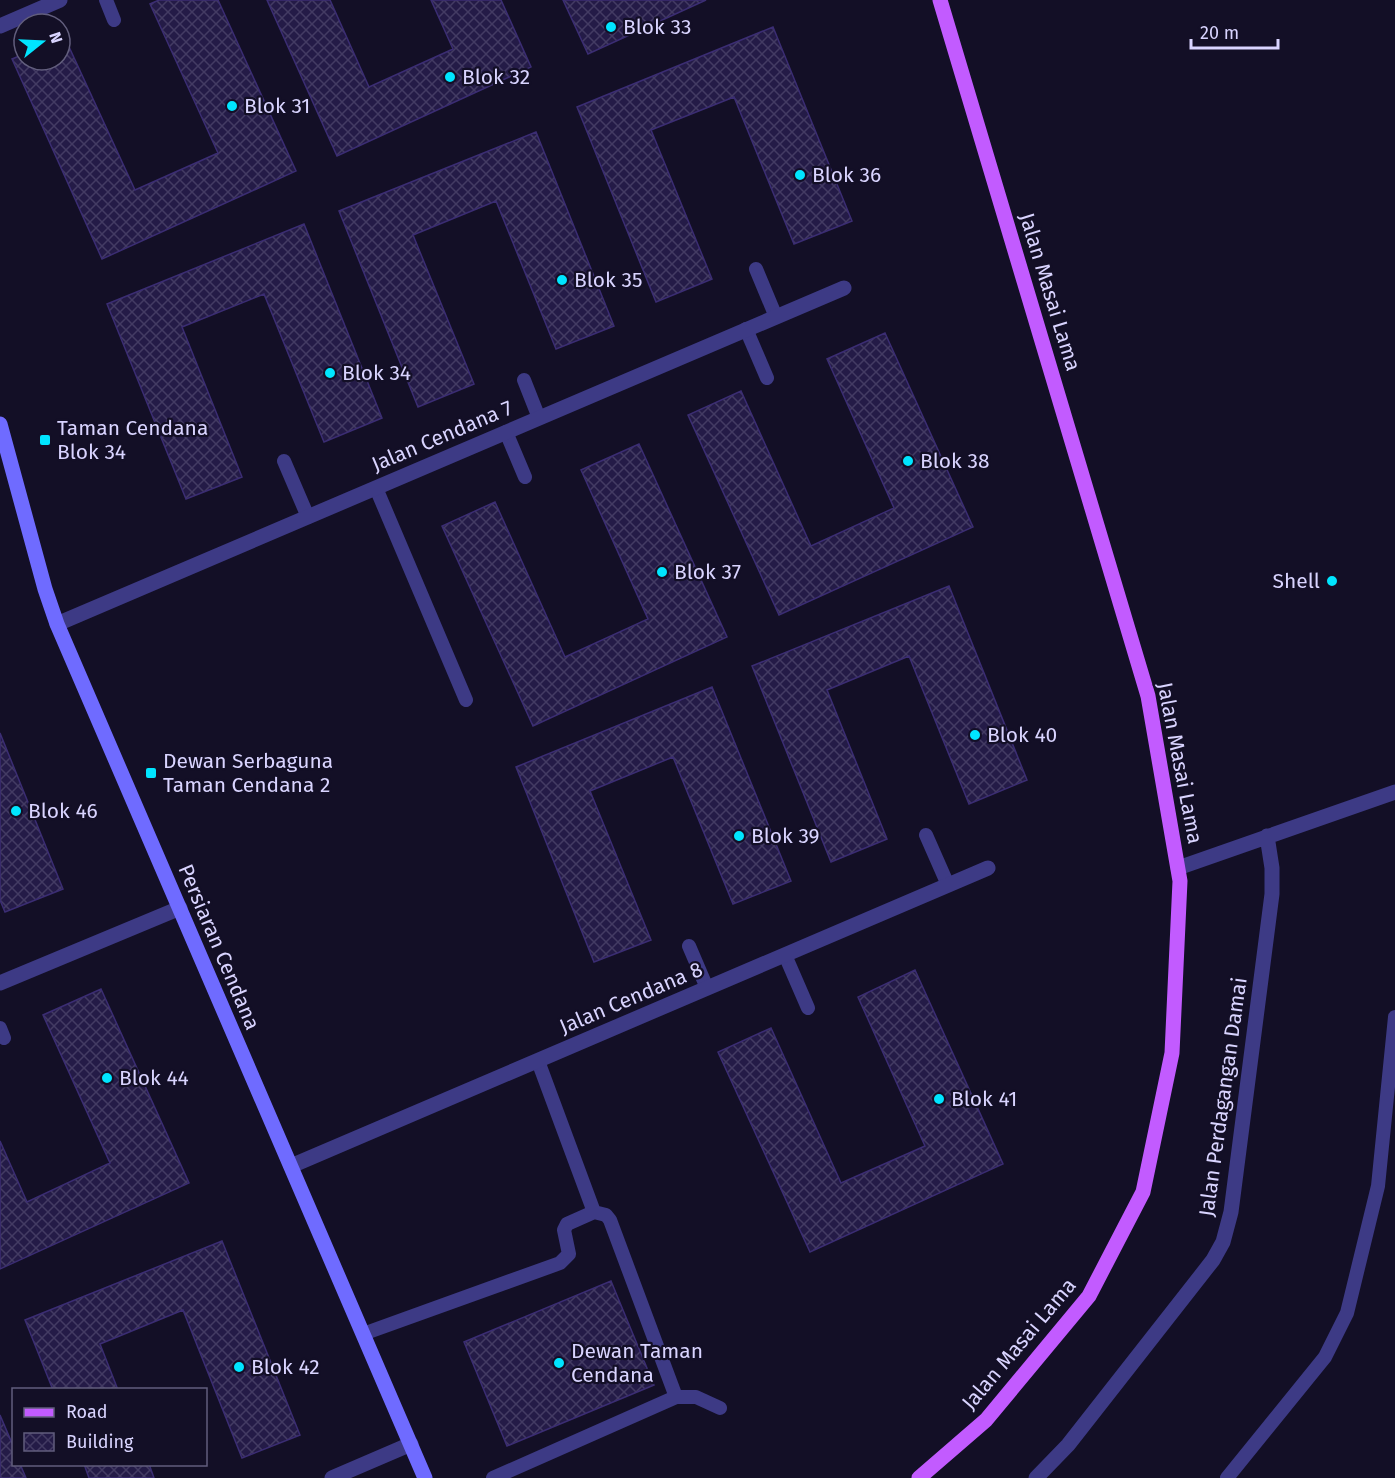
<svg xmlns="http://www.w3.org/2000/svg" width="1395" height="1478" font-family="'Fira Sans',sans-serif">
<style>
.building{fill:url(#building-cross-hatch);stroke:#3b2d73;stroke-width:1.5}
.lines{fill:none;stroke-linecap:round;stroke-linejoin:round}
.lane{stroke:#3d3a85;stroke-width:14}
.street{stroke:#3d3a85;stroke-width:15}
.secondary{stroke:#6f6bff;stroke-width:15}
.primary{stroke:#c25bff;stroke-width:15}
.poi-dot{fill:#00e5ff;stroke:#130f26;stroke-width:2}
.labels{text-anchor:middle;stroke-width:4.5;stroke-linejoin:round;paint-order:stroke}
.poi-label{font-size:21px;fill:#d9d4ff;stroke:#130f26;text-anchor:start}
.street-label{font-size:21px;fill:#d9d4ff;stroke:#130f26}
</style>
<defs>
<pattern id="building-cross-hatch" width="8" height="8" patternUnits="userSpaceOnUse" patternTransform="scale(1.5)"><rect width="8" height="8" fill="#241b47"/><path d="M0 0l8 8M0 8l8-8" fill="none" stroke="#433b63"/></pattern>
</defs>
<rect width="100%" height="100%" fill="#130f26"/>
<path class="building" d="M159,0H218L296,171L102,259L12,59L24,54V60H60V38L64,36L135,190L218,153L150,4Z
M267,0H330L369,87L453,49L431,0H501L531,67L337,156Z
M563,0H706L588,54Z
M773,27L852,221L794,244L734,97L651,130L712,279L656,302L577,107Z
M536,132L614,326L556,349L496,201L413,235L474,384L418,407L339,211Z
M304,224L382,418L324,442L264,294L182,327L242,477L186,499L107,304Z
M885,333L973,527L779,615L688,415L741,391L811,546L894,508L827,359Z
M639,444L727,637L533,726L442,526L495,502L565,657L648,619L581,470Z
M949,586L1027,780L969,804L909,656L827,690L887,839L831,862L752,666Z
M712,687L791,881L733,904L673,757L590,791L651,940L594,962L516,767Z
M0,733L63,889L5,912L0,900Z
M915,970L1003,1164L810,1252L718,1052L771,1028L841,1183L925,1146L858,997Z
M101,989L189,1183L0,1269V1141L27,1202L110,1163L43,1015Z
M222,1241L300,1435L242,1458L183,1310L100,1344L118,1390H53L25,1320Z
M611,1281L654,1385L507,1446L464,1342Z
M0,1415L14,1448V1464H20L26,1478H0Z
M84,1464H149L154,1478H89Z"/>
<g class="lines">
<path class="lane" d="M106,0L114,20
M756,269L776,317
M746,329L767,378
M524,380L539,418
M506,432L525,477
M284,461L308,517
M376,488L466,700
M926,835L948,885
M689,946L707,988
M785,955L808,1008
M0,1028L4,1038
M538,1061L594,1212L606,1215L610,1220L676,1397
M363,1334L560,1263L569,1254L564,1230L567,1224L594,1212
M493,1478L676,1397H696L720,1408
M1227,1478L1325,1357L1347,1313L1378,1186L1395,1017"/>
<path class="street" d="M0,26L60,0
M57,624L844,288
M1178,868L1395,792
M0,983L180,908
M291,1166L988,868
M332,1478L411,1444
M1036,1478L1068,1445L1213,1260L1223,1242L1231,1212L1272,894V868L1267,836"/>
<path class="secondary" d="M0,424L45,589L57,624L425,1478"/>
<path class="primary" d="M919,1478L986,1420L1089,1296L1143,1192L1172,1053L1180,881L1148,696L940,0"/>
</g>
<g class="poi-dot">
<circle cx="611" cy="27" r="6"/>
<circle cx="450" cy="77" r="6"/>
<circle cx="232" cy="106" r="6"/>
<circle cx="800" cy="175" r="6"/>
<circle cx="562" cy="280" r="6"/>
<circle cx="330" cy="373" r="6"/>
<rect x="39" y="434" width="12" height="12" rx="3"/>
<circle cx="908" cy="461" r="6"/>
<circle cx="662" cy="572" r="6"/>
<circle cx="1332" cy="581" r="6"/>
<circle cx="975" cy="735" r="6"/>
<rect x="145" y="767" width="12" height="12" rx="3"/>
<circle cx="16" cy="811" r="6"/>
<circle cx="739" cy="836" r="6"/>
<circle cx="107" cy="1078" r="6"/>
<circle cx="939" cy="1099" r="6"/>
<circle cx="559" cy="1363" r="6"/>
<circle cx="239" cy="1367" r="6"/>
</g>
<g class="labels">
<g class="poi-label">
<text x="623" y="34">Blok 33</text>
<text x="462" y="84">Blok 32</text>
<text x="244" y="113">Blok 31</text>
<text x="812" y="182">Blok 36</text>
<text x="574" y="287">Blok 35</text>
<text x="342" y="380">Blok 34</text>
<text x="57" y="435">Taman Cendana<tspan x="57" dy="24">Blok 34</tspan></text>
<text x="920" y="468">Blok 38</text>
<text x="674" y="579">Blok 37</text>
<text x="1320" y="588" text-anchor="end">Shell</text>
<text x="987" y="742">Blok 40</text>
<text x="163" y="768">Dewan Serbaguna<tspan x="163" dy="24">Taman Cendana 2</tspan></text>
<text x="28" y="818">Blok 46</text>
<text x="751" y="843">Blok 39</text>
<text x="119" y="1085">Blok 44</text>
<text x="951" y="1106">Blok 41</text>
<text x="571" y="1358">Dewan Taman<tspan x="571" dy="24">Cendana</tspan></text>
<text x="251" y="1374">Blok 42</text>
</g>
<g class="street-label">
<text transform="translate(1050 292) rotate(73)" y="7">Jalan Masai Lama</text>
<text transform="translate(442 436) rotate(-23)" y="7">Jalan Cendana 7</text>
<text transform="translate(1180 763) rotate(79)" y="7">Jalan Masai Lama</text>
<text transform="translate(219 947) rotate(67)" y="7">Persiaran Cendana</text>
<text transform="translate(631 998) rotate(-23)" y="7">Jalan Cendana 8</text>
<text transform="translate(1223 1097) rotate(-82)" y="7">Jalan Perdagangan Damai</text>
<text transform="translate(1019 1344) rotate(-50)" y="7">Jalan Masai Lama</text>
</g>
</g>
<rect x="12" y="1388" width="195" height="78" fill="#130f26" stroke="#625e7d" stroke-width="1.5"/>
<rect x="24" y="1408" width="30" height="9" fill="#c25bff" stroke="#625e7d" stroke-width="1.5"/>
<text x="66" y="1418" font-size="18" fill="#d9d4ff">Road</text>
<rect x="24" y="1433" width="30" height="18" fill="url(#building-cross-hatch)" stroke="#625e7d" stroke-width="1.5"/>
<text x="66" y="1448" font-size="18" fill="#d9d4ff">Building</text>
<g transform="translate(42 42) rotate(72)"><circle r="28" fill="#130f26" stroke="#625e7d" stroke-width="1.5"/>
<path d="M0-4.5L10 22L0 15L-10 22Z" fill="#00e5ff"/>
<text y="-9" font-size="16" font-weight="bold" text-anchor="middle" fill="#d9d4ff">N</text>
</g>
<path d="M1191 39v9h87v-9" fill="none" stroke="#d9d4ff" stroke-width="3"/>
<text x="1200" y="39" font-size="18" fill="#d9d4ff" stroke="#130f26" stroke-width="4.5" paint-order="stroke">20 m</text>
</svg>
